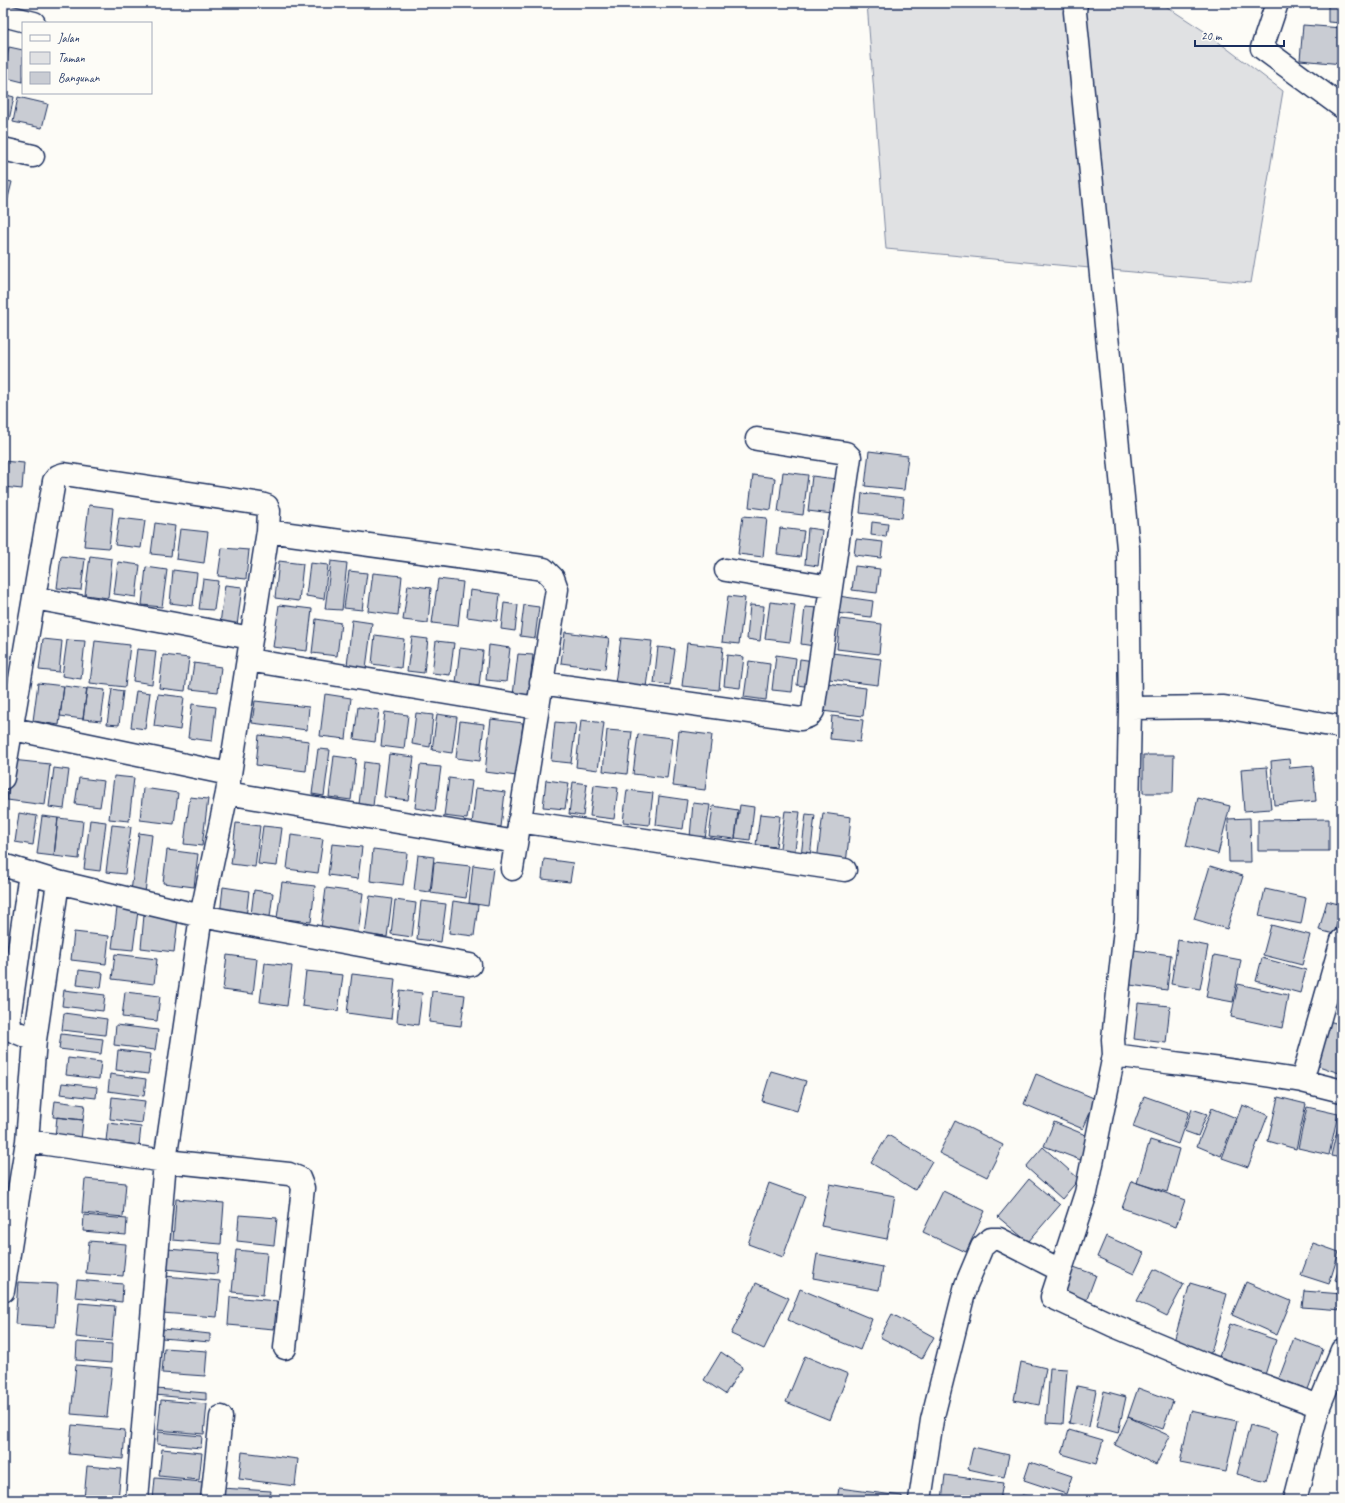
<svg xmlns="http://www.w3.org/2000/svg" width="1345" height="1503" font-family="Caveat,sans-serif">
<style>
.green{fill:#e0e1e3;stroke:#7e88a0}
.building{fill:#c9ccd3;stroke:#1b2f5e}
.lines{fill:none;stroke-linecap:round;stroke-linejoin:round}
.minor-casing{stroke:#1b2f5e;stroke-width:25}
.minor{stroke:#fdfcf7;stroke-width:22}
</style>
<rect width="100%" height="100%" fill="#fdfcf7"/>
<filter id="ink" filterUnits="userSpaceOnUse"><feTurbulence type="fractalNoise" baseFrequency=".025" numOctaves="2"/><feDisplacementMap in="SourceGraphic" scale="8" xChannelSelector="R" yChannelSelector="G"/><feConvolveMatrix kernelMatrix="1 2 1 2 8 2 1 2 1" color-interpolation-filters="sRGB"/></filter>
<g filter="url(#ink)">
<path class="green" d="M867,3H1161L1204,31L1283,91L1251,283L886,249Z"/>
<path class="building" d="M1328,3H1342V23L1328,22Z
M1303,25L1342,28V64L1300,60Z
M9,47L23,50V82L3,77Z
M3,94L14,97L9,120L3,119Z
M18,97L48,104L42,128L13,122Z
M3,180L12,182L4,214H3Z
M869,451L908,456L904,490L865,486Z
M3,461L24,463L22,489L3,487Z
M783,472L808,475L803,515L778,512Z
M753,475L775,478L771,510L749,507Z
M812,476L836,479L832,514L808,511Z
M862,493L904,498L902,518L860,513Z
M89,505L113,508L109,548L84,546Z
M743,516L767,518L763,557L738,554Z
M119,518L145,521L141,548L115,545Z
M872,522L888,524L886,537L871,535Z
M155,523L175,526L171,556L151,554Z
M780,528L804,531L800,557L777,554Z
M808,528L822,530L818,566L805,564Z
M180,529L208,532L204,563L176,559Z
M856,539L883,542L881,558L854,555Z
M222,548L249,550L246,579L218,576Z
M61,556L85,559L81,590L57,588Z
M90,556L112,559L108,598L85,595Z
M279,561L303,564L299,601L275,598Z
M331,561L347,563L342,610L325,609Z
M118,562L140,565L136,597L114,594Z
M310,563L328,565L324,599L306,596Z
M855,566L880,569L877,593L852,590Z
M146,567L167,570L162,607L142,605Z
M173,570L197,573L193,606L170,603Z
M349,571L367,573L362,610L344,608Z
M373,573L402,576L398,615L368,611Z
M203,579L218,581L214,610L199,609Z
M438,579L463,582L458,626L432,623Z
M225,585L242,587L237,626L220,624Z
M408,585L431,588L428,623L403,620Z
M470,590L500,594L497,621L467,617Z
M728,596L745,598L739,644L722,642Z
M838,596L873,601L871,617L836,613Z
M770,602L795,605L790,642L765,639Z
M504,603L518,605L515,631L501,629Z
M279,605L312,609L307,651L273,647Z
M524,605L539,607L535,638L520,636Z
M750,605L764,606L760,641L747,639Z
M805,607L818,608L814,646L801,644Z
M316,619L341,623L337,656L312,653Z
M840,619L882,624L879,654L837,649Z
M352,620L372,623L366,668L347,666Z
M565,632L609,638L605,669L561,663Z
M375,635L404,639L401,668L372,664Z
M412,637L428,639L424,673L407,671Z
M621,638L652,641L645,695L614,691Z
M43,639L62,641L59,672L39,670Z
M67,640L85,641L81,679L62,676Z
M95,641L130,645L125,687L90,683Z
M436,641L454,643L450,675L432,673Z
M687,643L723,647L719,690L682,686Z
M489,645L510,648L506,682L486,680Z
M658,647L675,649L670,685L654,683Z
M460,648L483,651L479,686L456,683Z
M137,649L156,651L152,684L133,681Z
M824,652L881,659L878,685L821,678Z
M518,654L533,655L528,697L513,695Z
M163,655L189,658L185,691L159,688Z
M727,655L744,657L740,688L724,686Z
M776,655L796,658L792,692L772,690Z
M800,659L814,661L811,687L797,685Z
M749,661L770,664L766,700L744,697Z
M194,663L221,667L218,692L190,689Z
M38,683L64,686L59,725L33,721Z
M826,683L866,688L863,716L822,711Z
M64,686L87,689L83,719L60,716Z
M87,688L105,690L101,721L83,719Z
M112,689L123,691L119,725L107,724Z
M136,691L150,693L145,729L131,727Z
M158,694L184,697L180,730L154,726Z
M325,694L351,698L346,739L320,736Z
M255,701L309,707L307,730L252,723Z
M192,704L216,707L212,741L188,738Z
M358,707L379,710L375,742L354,739Z
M385,712L408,715L404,749L381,746Z
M416,713L433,715L430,747L412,744Z
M437,714L457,717L452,753L432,750Z
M832,716L863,720L860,742L830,739Z
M491,719L523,723L517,776L485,772Z
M581,720L604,723L598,770L576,767Z
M460,721L484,724L480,761L456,758Z
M555,722L576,724L571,763L551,761Z
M607,730L632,732L627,774L603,771Z
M679,731L712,735L705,790L673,786Z
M638,734L672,738L667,778L633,774Z
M259,735L309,741L306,771L256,765Z
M318,749L330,750L324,796L312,794Z
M389,754L414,757L408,800L384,797Z
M1143,755H1174L1173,793H1143Z
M334,756L356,759L351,800L329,797Z
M1289,759L1290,768L1313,766L1316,801L1274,805L1271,761Z
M12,760L50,764L45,805L7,800Z
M364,762L378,764L373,806L359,804Z
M420,765L441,767L435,811L415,808Z
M1267,767L1271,809L1244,811L1241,769Z
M54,768L69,770L64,809L49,807Z
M114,776L134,778L129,821L109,819Z
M79,778L104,781L100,807L75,804Z
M449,778L472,781L467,819L444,816Z
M546,780L569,783L565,809L543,807Z
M573,782L587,784L583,816L569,814Z
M594,785L618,788L614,819L590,816Z
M143,788L178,793L174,824L140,820Z
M476,788L505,792L501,827L472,824Z
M627,790L653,793L649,825L623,822Z
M659,796L687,800L683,829L656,825Z
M190,797L208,799L202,846L184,844Z
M1198,798L1230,806L1218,854L1186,846Z
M693,803L710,805L705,839L690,837Z
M740,805L754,807L750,840L735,838Z
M713,806L738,810L735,839L709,836Z
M785,811L800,812L794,857L779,855Z
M19,813L37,816L33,845L15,842Z
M823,813L851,817L846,864L817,861Z
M760,814L780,816L776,847L756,845Z
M806,814L815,815L810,857L801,856Z
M42,816L58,818L54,856L37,854Z
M58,818L83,821L79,859L54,856Z
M1250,818L1251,862H1229L1228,819Z
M1329,819V851H1258V820Z
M90,820L106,822L100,871L84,869Z
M236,823L260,826L255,867L231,864Z
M112,825L131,827L125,874L106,872Z
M263,826L282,828L277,866L258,864Z
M139,833L152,835L145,893L131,891Z
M291,835L323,839L318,873L287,869Z
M332,844L362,847L358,879L328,875Z
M373,849L407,853L403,885L370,881Z
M167,850L198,854L194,887L163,883Z
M418,855L434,857L430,892L414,890Z
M544,859L573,863L570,882L542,879Z
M434,862L470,866L466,898L431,893Z
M473,865L493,868L488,906L469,903Z
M1210,866L1243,876L1227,929L1194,919Z
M282,882L315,886L311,922L277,918Z
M223,887L249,891L246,918L220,915Z
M326,888L363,893L358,933L321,928Z
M1265,889L1306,898L1301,924L1259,916Z
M254,890L273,893L269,925L250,923Z
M370,896L392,899L387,937L365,935Z
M395,900L416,903L412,937L391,934Z
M421,901L446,904L441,942L417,939Z
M453,901L478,905L474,936L449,933Z
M1327,901L1342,905L1334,934L1319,930Z
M117,908L138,911L133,950L112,948Z
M144,915L178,919L174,952L141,948Z
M1271,925L1310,935L1302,965L1263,955Z
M74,932L109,936L106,964L71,960Z
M1178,940L1208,946L1200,989L1171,984Z
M1134,950L1171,955L1167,990L1130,985Z
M115,954L157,959L154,984L112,979Z
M227,955L257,959L253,994L223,990Z
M1214,955L1241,960L1233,1002L1206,997Z
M1262,958L1306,970L1300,993L1256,981Z
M265,963L292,966L287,1006L260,1002Z
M79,970L103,973L101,988L77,985Z
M306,971L343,975L338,1011L302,1006Z
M352,974L395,979L391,1019L347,1013Z
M1238,984L1288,995L1282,1028L1231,1017Z
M64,990L105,995L103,1011L62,1006Z
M400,990L422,993L418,1025L397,1022Z
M432,991L465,995L461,1026L429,1022Z
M125,992L160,996L157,1021L122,1017Z
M1138,1003L1170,1006L1166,1043L1134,1039Z
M64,1013L107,1019L105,1035L62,1030Z
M1329,1021L1342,1025V1074L1316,1065Z
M116,1025L158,1030L155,1050L114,1045Z
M61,1034L103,1039L101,1054L59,1049Z
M118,1050L151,1054L148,1074L116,1070Z
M68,1058L101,1062L99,1079L66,1075Z
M771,1071L806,1081L797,1111L762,1101Z
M110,1074L146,1079L144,1096L108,1091Z
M1036,1074L1096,1099L1083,1129L1024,1104Z
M62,1083L97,1087L96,1098L60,1094Z
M1144,1096L1189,1112L1178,1144L1133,1127Z
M112,1097L145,1101L142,1123L110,1119Z
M1278,1097L1306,1104L1296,1149L1268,1141Z
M55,1101L85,1105L83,1120L53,1117Z
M1242,1105L1268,1115L1248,1167L1222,1158Z
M1307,1107L1338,1114L1329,1155L1298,1148Z
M1212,1108L1236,1118L1221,1156L1197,1146Z
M1192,1109L1207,1114L1198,1136L1184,1131Z
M1341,1113L1342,1114V1158L1331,1156Z
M57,1117L83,1120L81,1140L55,1137Z
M955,1121L1003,1145L987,1177L939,1153Z
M1054,1122L1093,1138L1083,1161L1044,1146Z
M108,1123L141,1127L139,1145L106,1141Z
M888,1135L932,1161L915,1190L871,1163Z
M1150,1140L1179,1149L1167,1192L1137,1183Z
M1043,1147L1079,1179L1062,1199L1026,1167Z
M85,1179L126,1183L123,1217L82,1213Z
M1029,1179L1060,1205L1028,1242L998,1217Z
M1132,1181L1185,1200L1176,1227L1122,1208Z
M769,1183L805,1196L783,1257L748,1244Z
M830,1184L895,1196L887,1239L821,1226Z
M943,1191L985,1211L966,1252L923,1232Z
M176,1199L224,1203L221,1244L173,1240Z
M84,1215L127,1219L126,1235L83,1231Z
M239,1215L277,1218L274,1245L237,1241Z
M1106,1236L1144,1253L1134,1274L1097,1257Z
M89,1241L126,1244L123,1276L86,1273Z
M1313,1243L1339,1252L1329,1284L1301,1275Z
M167,1249L219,1253L217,1274L165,1269Z
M236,1250L267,1253L263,1295L232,1292Z
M817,1254L883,1267L879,1290L813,1278Z
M1342,1260V1283L1335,1280Z
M1071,1266L1096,1275L1084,1307L1059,1298Z
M1154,1269L1184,1284L1167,1316L1137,1301Z
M165,1276L220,1281L217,1317L161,1313Z
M77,1280L123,1284L122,1302L75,1297Z
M18,1282L58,1284L55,1327L15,1324Z
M1246,1282L1291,1301L1277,1335L1232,1315Z
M756,1283L789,1298L764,1349L731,1334Z
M1190,1283L1227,1294L1210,1356L1173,1345Z
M800,1289L872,1319L860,1350L788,1320Z
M1304,1291L1342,1294V1310L1302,1307Z
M230,1297L277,1301L274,1329L228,1325Z
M79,1303L115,1306L112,1341L76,1337Z
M892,1314L934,1337L922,1359L880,1337Z
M1230,1324L1276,1340L1264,1378L1217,1363Z
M163,1329L210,1334V1342L162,1338Z
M1294,1338L1323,1349L1307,1392L1278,1381Z
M77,1342L112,1344L111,1363L76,1360Z
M164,1348L207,1351L205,1376L162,1373Z
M721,1352L743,1367L725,1394L704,1380Z
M805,1356L848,1374L830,1420L786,1402Z
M1021,1362L1046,1368L1039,1405L1014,1400Z
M76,1365L112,1368L107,1417L71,1414Z
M1050,1368L1067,1369L1063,1424L1046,1423Z
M1077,1386L1096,1390L1089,1427L1069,1423Z
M1138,1388L1173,1401L1163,1429L1128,1417Z
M156,1389L206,1393V1400L155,1395Z
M1104,1391L1126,1397L1118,1433L1096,1427Z
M161,1400L207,1404L204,1434L158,1430Z
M1191,1411L1237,1421L1226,1472L1180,1463Z
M1128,1417L1170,1436L1156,1465L1115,1445Z
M72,1425L125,1430L123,1459L69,1454Z
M1250,1425L1278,1433L1266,1482L1237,1474Z
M1069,1430L1103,1440L1096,1464L1062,1454Z
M158,1432L202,1436L201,1448L157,1444Z
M973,1447L1009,1455L1004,1477L968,1469Z
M162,1449L202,1453L199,1480L159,1476Z
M242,1452L298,1459L295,1486L239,1479Z
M1030,1462L1072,1476L1066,1494L1024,1480Z
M87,1466L121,1469L118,1500L84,1499Z
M945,1475L1003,1483L1000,1500H942Z
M155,1478L203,1482L202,1500H153Z
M221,1488L271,1491L270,1500H220Z
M839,1488L902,1496V1500H837Z
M1022,1495L1049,1500H1021Z"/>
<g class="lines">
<g class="minor-casing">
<path id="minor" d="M1076,3L1075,12L1128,548L1130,708L1126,920L1113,1039L1114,1055L1086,1193L1052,1297L1112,1325L1205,1364L1319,1406
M1277,3L1262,48L1342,107
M3,15L34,23
M3,149L33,156
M268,531L544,569L553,578L557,589L512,869
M726,570L831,587
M34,598L251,638
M249,660L537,708
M541,683L801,719L809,716L813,711L850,457L846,453L757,439
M1130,708L1224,707L1342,727
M13,729L229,774
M3,778L54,481L58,476L64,474L261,504L267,506L269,511L268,531L227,793L201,916L165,1161L137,1500
M227,793L516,842
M519,821L845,870
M3,865L58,882L201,916L470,965
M30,873L9,1019L11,1030L35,1040
M1114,1055C1177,1064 1240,1070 1302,1081L1342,940
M1302,1081L1342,1091
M27,1141L165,1161L289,1174L299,1178L303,1188L285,1348
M3,1291L27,1141L35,1040L58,882
M212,1500L221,1417
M920,1500L932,1420L966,1285L982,1247L991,1239H999L1060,1270
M1295,1500L1319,1406L1342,1350"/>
</g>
<use href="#minor" class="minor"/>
</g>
</g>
<rect width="1345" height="1503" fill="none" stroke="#fdfcf7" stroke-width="16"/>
<rect x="8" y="8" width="1329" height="1487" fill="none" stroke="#1b2f5e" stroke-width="1.5" filter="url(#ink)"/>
<rect x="22" y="22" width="130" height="72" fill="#fdfcf7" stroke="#a3aaba"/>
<rect x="30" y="35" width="20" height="6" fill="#fdfcf7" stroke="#a3aaba"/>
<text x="58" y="42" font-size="12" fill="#1b2f5e">Jalan</text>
<rect x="30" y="52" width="20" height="12" fill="#e0e1e3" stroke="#a3aaba"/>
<text x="58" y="62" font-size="12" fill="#1b2f5e">Taman</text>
<rect x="30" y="72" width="20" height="12" fill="#c9ccd3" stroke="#a3aaba"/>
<text x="58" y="82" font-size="12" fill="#1b2f5e">Bangunan</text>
<path d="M1195 40v6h89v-6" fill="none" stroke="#1b2f5e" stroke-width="2"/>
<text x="1201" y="40" font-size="12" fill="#1b2f5e" stroke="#fdfcf7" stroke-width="3" paint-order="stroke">20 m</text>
</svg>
